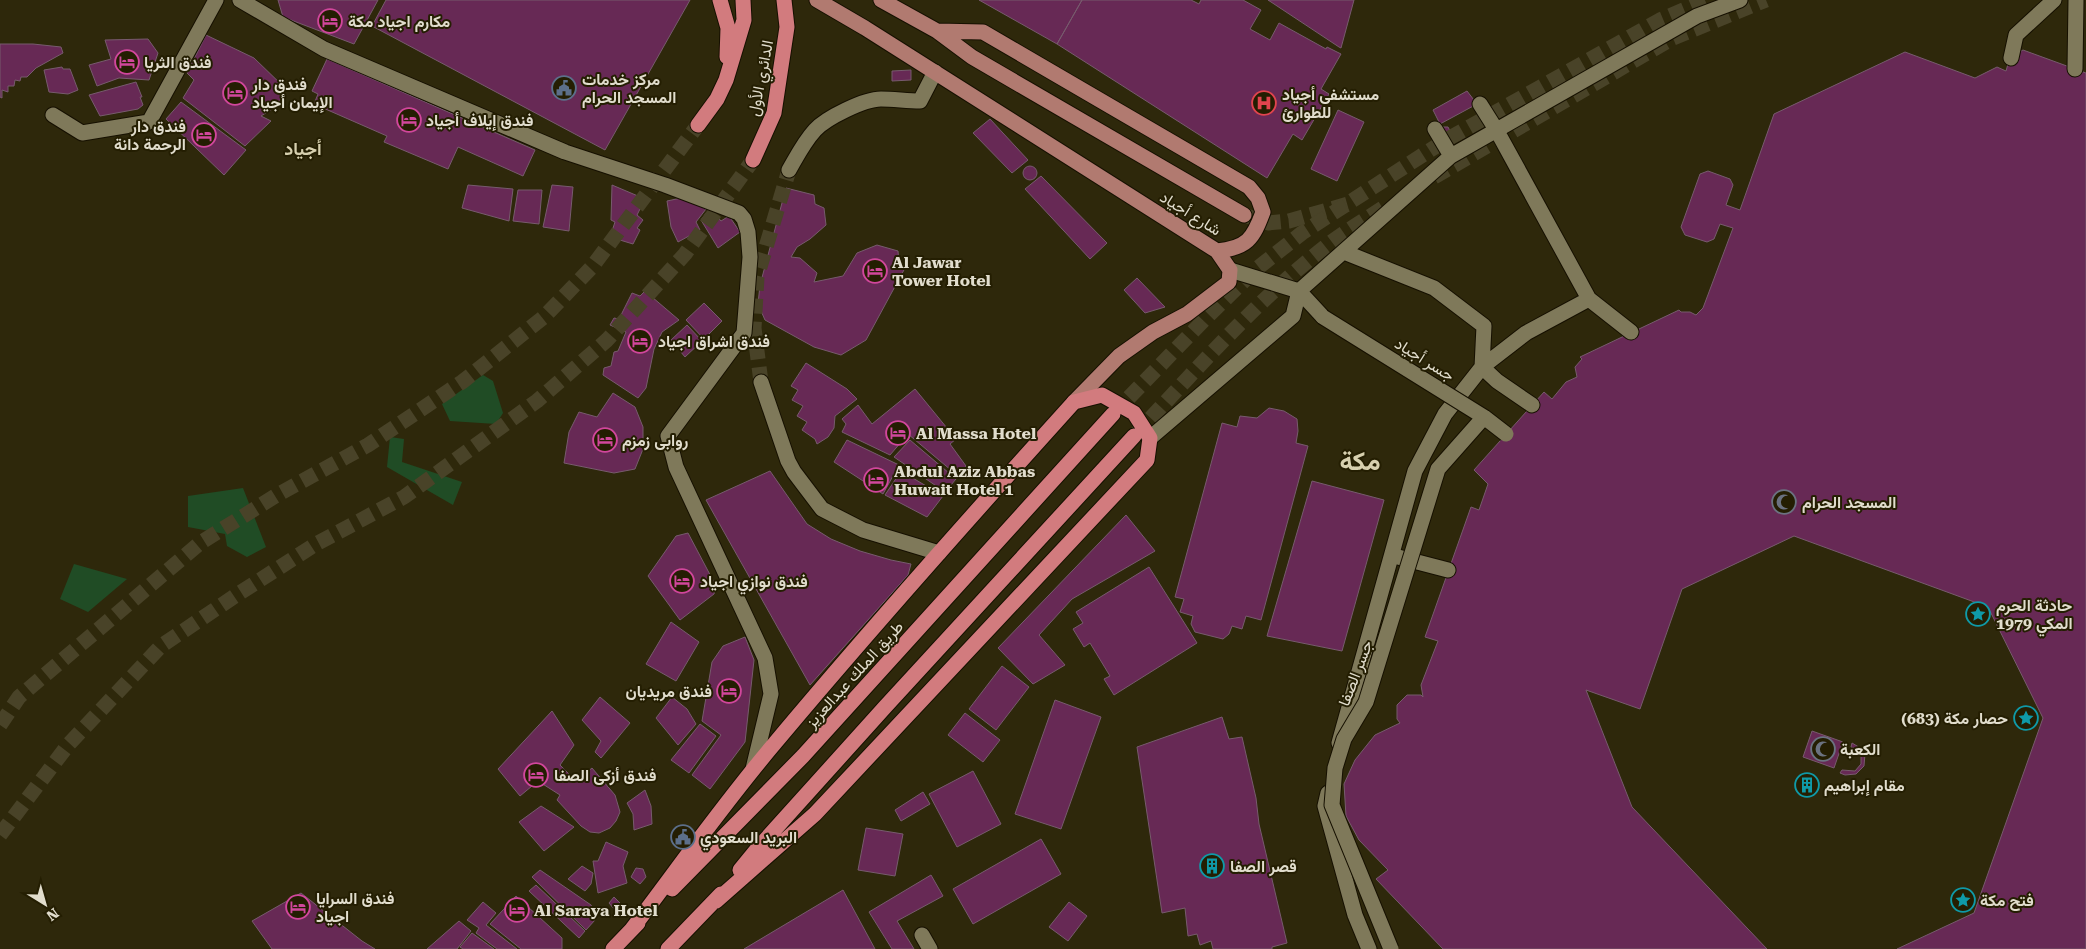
<svg xmlns="http://www.w3.org/2000/svg" width="2086" height="949" font-family="'Roboto Serif',Vazirmatn,serif">
<style>
.green{fill:#204c25}
.building{fill:#672955;stroke:#775b6d}
.lines{fill:none;stroke-linecap:round;stroke-linejoin:round}
.minor-tunnel{stroke:#494328;stroke-width:15;stroke-dasharray:15 8;stroke-linecap:butt}
.major-tunnel{stroke:#494328;stroke-width:15;stroke-dasharray:15 8;stroke-linecap:butt}
.highway-tunnel{stroke:#494328;stroke-width:15;stroke-dasharray:15 8;stroke-linecap:butt}
.minor-casing{stroke:#161000;stroke-width:17}
.major-casing{stroke:#161000;stroke-width:17}
.highway-casing{stroke:#161000;stroke-width:17}
.minor{stroke:#7f795a;stroke-width:15}
.major{stroke:#b17a70;stroke-width:15}
.highway{stroke:#d27b7e;stroke-width:15}
.minor-bridge-casing{stroke:#161000;stroke-width:17;stroke-linecap:butt}
.minor-bridge{stroke:#7f795a;stroke-width:15}
.labels{text-anchor:middle;stroke-width:4;stroke-linejoin:round;paint-order:stroke}
.poi-label{font-size:16px;font-weight:bold;fill:#e1ddcd;stroke:#241e02;text-anchor:start}
.street-label{font-size:16px;fill:#e1ddcd;stroke:#241e02}
.neighbourhood-label{font-size:18px;font-weight:bold;fill:#d7d0af;stroke:#241e02}
.town-label{font-size:26px;font-weight:bold;fill:#d7d0af;stroke:#241e02}
</style>
<rect width="100%" height="100%" fill="#2e280b"/>
<path class="green" d="M483,375L493,381L503,413L496,424L450,421L442,404Z
M390,437L404,439L402,462L462,482L453,505L387,467Z
M243,488L266,547L247,557L227,546L225,534L188,527V496Z
M74,564L127,579L88,612L60,599Z"/>
<path class="building" d="M278,0H378L354,44L283,17Z
M386,0H690L605,150L372,26Z
M979,0H1082L1057,44Z
M1082,0H1191L1199,4L1201,0H1243L1261,10L1250,29L1270,40L1279,23L1326,49L1327,47L1341,54L1321,89L1329,94L1302,140L1293,134L1267,178L1057,44Z
M1268,0H1354L1341,48L1339,47Z
M206,35L254,58L286,89L277,106L261,116L271,121L245,146L183,98L194,80L187,73Z
M148,39L158,53L149,80L119,78L97,86L89,65L111,59L105,40Z
M0,44H33L61,47L63,53L36,68L27,77H21L20,81L15,80L14,86H8V92L2,90V98L0,97Z
M2023,50L2086,73V949H1897L1974,913L2043,718L1988,607L1794,536L1682,589L1640,709L1586,690L1632,807L1767,949H1443L1376,879L1388,870L1359,840L1346,816L1344,784L1355,760L1375,735L1400,723L1397,719V705L1407,695H1421L1423,697L1421,685L1438,641L1425,637L1471,507L1479,510L1488,484L1474,470L1544,392L1552,399L1566,382L1577,377L1575,367L1582,359L1580,357L1679,310L1681,312H1690L1696,315L1703,308L1733,228L1720,224L1714,239L1707,242L1685,235L1681,227L1700,174L1708,171L1730,179L1733,185L1726,205L1740,210L1774,114L1905,52L1975,78L1997,67L2006,71L2010,57Z
M327,59L535,150L523,176L458,147L448,169L384,142L387,136L314,104L318,94L312,91Z
M62,67L63,69H70L78,90L68,94L49,92L44,70Z
M911,70V80L892,81V71Z
M136,82L142,97H140L143,105L138,109L100,116L89,95Z
M1467,91L1477,104L1440,124L1433,110Z
M181,102L246,150L224,175L166,119Z
M1338,110L1364,122L1337,181L1311,169Z
M990,119L1028,160L1012,173L973,133Z
M1443,127H1448L1450,131L1445,136L1440,131Z
M1023 173a7 7 0 1 1 14 0a7 7 0 1 1-14 0Z
M1041,176L1107,243L1090,259L1025,189Z
M468,185L513,189L509,221L462,208Z
M552,185L573,187L569,231L543,227Z
M612,185L645,199L637,215L643,220L637,228L640,230L633,244L610,237L615,222L611,220Z
M786,188L814,195L815,204L824,208L826,225L810,239L797,247L791,257L800,258L817,273L814,282L843,276L857,253L877,245L898,251L899,264L905,268L866,340L841,355L814,347L765,320L758,304L760,285Z
M518,190H542L539,224L513,221Z
M681,198L706,209L696,222L700,230L678,242L671,227L667,201Z
M707,212L715,214L721,221L729,216L740,232L718,248L701,220Z
M1137,278L1165,307L1145,313L1124,290Z
M645,291L679,320L662,332L654,349L646,388L638,398L603,375L604,368L611,366L614,352L618,351L626,332L610,325L614,318L619,319L632,293L640,296Z
M704,303L722,321L704,339L686,320Z
M687,325L702,341L685,357L671,340Z
M806,363L847,389L857,399L835,416L834,428L828,437L817,444L815,439L802,430L807,422L797,416L803,406L792,400L798,390L791,386Z
M915,389L956,439L950,444L966,466L958,476L908,434L890,455L842,432L846,424L842,419L858,405L872,424Z
M613,393L635,407L643,427V449L635,469L614,473L564,463L569,432L579,412L597,417Z
M1269,408L1284,411L1297,419L1298,431L1296,443L1308,446L1261,620L1246,616L1242,629L1232,626L1229,634L1223,639L1195,632L1191,624L1193,616L1180,612L1184,599L1175,597L1222,423L1237,427L1240,416L1257,418Z
M847,440L899,465L883,494L834,462Z
M910,440L956,479L945,492L894,457Z
M770,471L807,524L831,539L860,551L891,560L911,564L908,575L810,685L706,500Z
M901,471L943,496L927,517L885,495Z
M1312,481L1384,500L1342,651L1267,636Z
M1126,515L1155,551L1072,599L1039,635L1065,665L1033,684L998,648Z
M688,533L716,586L714,594L680,620L648,576L676,536Z
M1149,567L1197,643L1114,695L1104,679L1110,676L1090,643L1084,647L1073,629L1083,623L1076,612Z
M671,622L699,642L676,681L646,664Z
M745,637L754,660L745,742L710,789L692,775L721,735L702,721L712,662L723,646Z
M1002,666L1029,687L996,730L969,709Z
M600,697L630,723L601,758L595,752L601,741L582,720Z
M672,697L687,709L696,724L678,745L656,718Z
M1055,700L1101,717L1061,829L1015,814Z
M552,711L574,745L560,765L576,781L592,768L615,795L620,812L616,821L610,828L599,833L590,832L581,826L557,800L560,795L538,781L520,796L498,769Z
M965,713L1000,740L983,762L948,735Z
M1222,717L1229,739L1242,737L1256,798L1259,824L1287,943L1272,947V949H1213L1211,941L1200,945L1197,934L1188,936L1185,908L1162,913L1137,747Z
M700,724L716,736L689,773L671,760Z
M1812,731L1843,742L1834,768L1803,757Z
M1852,743L1862,749L1865,754L1864,766L1856,774L1845,775L1840,773L1842,770L1855,771L1861,764V755L1859,751L1851,747Z
M973,771L1001,824L957,847L929,794Z
M645,790L651,806L652,824L634,830L633,814L627,803Z
M923,792L930,804L901,821L895,810Z
M541,806L574,827L544,851L519,822Z
M866,828L903,834L895,876L858,870Z
M683,832L689,837L683,842L677,838Z
M1041,839L1061,874L973,924L953,889Z
M606,842L628,852L623,866L627,883L598,893L593,861H598Z
M582,866L593,873L591,884L585,891L568,879Z
M636,868L643,869L646,877L640,884L631,877Z
M540,870L591,905L593,909L590,912L595,920L586,930L532,877Z
M931,875L943,896L897,921L914,949H892L869,912Z
M536,885L585,931L579,938L529,891Z
M843,890L875,949H744Z
M301,893L362,941L375,949H272L252,921Z
M516,896L562,938V949H521L490,924Z
M614,897L620,903L614,909L609,903Z
M483,902L496,913L486,925L517,949H497L476,933L479,928L467,920Z
M1069,902L1087,916L1068,941L1049,927Z
M459,921L471,931L457,949H427Z
M472,933L494,949H463L460,947Z"/>
<g class="lines">
<path class="minor-tunnel" d="M761,382L754,328L757,277L789,170"/>
<path class="major-tunnel" d="M1244,215L1268,223L1289,221L1348,204"/>
<path class="highway-tunnel" d="M1434,177L1673,38L1766,0
M1113,414L1204,320L1255,270L1302,233L1446,140L1660,20L1707,0
M1135,435C1196,370 1255,302 1325,247C1345,231 1368,218 1389,204
M0,725L19,697L200,543L277,495L368,445L462,382L544,317L592,267L698,125
M0,835L68,745L161,646L235,596L316,544L404,497L537,401L607,340L685,254L753,160"/>
<g class="minor-casing">
<path id="minor" d="M240,0L324,49L565,152L665,185L739,213L744,219L748,232L750,257L744,333L668,436L676,467L765,658L771,694L753,769
M2011,58L2016,35L2054,0
M2075,69L2076,0
M1480,104L1497,131L1589,299L1631,332
M53,115L82,133L149,122L216,0
M1435,129L1451,156
M789,170C797,156 804,142 815,130C826,118 864,99 881,99C894,99 907,101 920,101L935,72
M1344,252L1434,288L1484,326L1482,367L1497,381L1532,405
M1230,270L1299,291L1323,317
M761,382L788,461L794,472L822,509L863,530L939,553
M1150,438L1293,316L1299,291L1451,156L1697,16L1740,0
M1398,557L1448,570
M1339,743L1415,471L1445,414L1482,367L1526,333L1589,299
M1328,793L1325,806L1355,915L1369,949
M922,935L930,949"/>
</g>
<g class="major-casing">
<path id="major" d="M817,0L865,28L1217,251C1247,248 1253,239 1263,212L1258,198L1249,187L983,32L937,31
M881,0L937,31L972,57L1244,215
M1074,402L1119,356L1153,332L1187,314L1229,282L1230,270L1217,251"/>
</g>
<g class="highway-casing">
<path id="highway" d="M720,0L728,28L727,57
M698,125L717,99L726,80L744,20L743,0
M753,160L774,113L787,27L784,0
M740,870L758,848L885,707L1134,436
M672,889L803,756L1113,414
M632,929C679,867 724,803 775,743C872,627 973,514 1074,402L1102,395L1134,413L1150,438L1147,460L815,814L716,901
M613,949L638,923
M668,949L721,894"/>
</g>
<use href="#minor" class="minor"/>
<use href="#major" class="major"/>
<use href="#highway" class="highway"/>
<g class="minor-bridge-casing">
<path id="minor-bridge" d="M1323,317L1484,417L1506,434
M1391,949L1332,805L1335,768L1344,739L1366,702L1438,469L1484,417"/>
</g>
<use href="#minor-bridge" class="minor-bridge"/>
</g>
<defs>
<g id="hotel-ring" transform="scale(1.25)"><circle r="9.5" fill="#241e02" stroke="#d1479c" stroke-width="1.5"/><path d="M-6-4.5h1.5V1H6V5H4.5V3h-9V5H-6ZM-4 0a1.8 1.8 0 1 1 3.6 0ZM.5 0V-2.5h3Q6-2.5 6 0Z" fill="#d1479c"/></g>
<g id="civic-ring" transform="scale(1.25)"><circle r="9.5" fill="#241e02" stroke="#5c6f8a" stroke-width="1.5"/><path d="M-.6-6.5H3V-4.5H.6V-3L4-1V1h2V6H-6V1h2V-1L-.6-3ZM-1.2 2.5V6h2.4V2.5Z" fill="#5c6f8a"/></g>
<g id="hospital-ring" transform="scale(1.25)"><circle r="9.5" fill="#241e02" stroke="#e0444e" stroke-width="1.5"/><path d="M-5-5h3v3.5h4V-5h3V5h-3V1.5h-4V5h-3Z" fill="#e0444e"/></g>
<g id="mosque-ring" transform="scale(1.25)"><circle r="9.5" fill="#241e02" stroke="#6b7280" stroke-width="1.5"/><path d="M3.5-4.9A6 6 0 1 0 3.5 4.9A5 5 0 1 1 3.5-4.9Z" fill="#6b7280"/></g>
<g id="sight-ring" transform="scale(1.25)"><circle r="9.5" fill="#241e02" stroke="#0f9aa8" stroke-width="1.5"/><path d="M0-6L1.8-2.2L6-1.7L2.9 1.2L3.7 5.4L0 3.3L-3.7 5.4L-2.9 1.2L-6-1.7L-1.8-2.2Z" fill="#0f9aa8"/></g>
<g id="building-ring" transform="scale(1.25)"><circle r="9.5" fill="#241e02" stroke="#0f9aa8" stroke-width="1.5"/><path d="M-4-6H4V6H1V3H-1V6H-4ZM-2.5-4.3h1.7v1.8h-1.7ZM.8-4.3h1.7v1.8H.8ZM-2.5-1h1.7V.8h-1.7ZM.8-1h1.7V.8H.8Z" fill="#0f9aa8"/></g>
</defs>
<g fill-rule="evenodd">
<use href="#hotel-ring" x="330" y="21"/>
<use href="#hotel-ring" x="127" y="62"/>
<use href="#civic-ring" x="564" y="88"/>
<use href="#hotel-ring" x="235" y="93"/>
<use href="#hospital-ring" x="1264" y="103"/>
<use href="#hotel-ring" x="409" y="120"/>
<use href="#hotel-ring" x="204" y="135"/>
<use href="#hotel-ring" x="875" y="271"/>
<use href="#hotel-ring" x="640" y="341"/>
<use href="#hotel-ring" x="898" y="433"/>
<use href="#hotel-ring" x="605" y="440"/>
<use href="#hotel-ring" x="876" y="480"/>
<use href="#mosque-ring" x="1784" y="502"/>
<use href="#hotel-ring" x="682" y="581"/>
<use href="#sight-ring" x="1978" y="614"/>
<use href="#hotel-ring" x="729" y="691"/>
<use href="#sight-ring" x="2026" y="718"/>
<use href="#mosque-ring" x="1823" y="749"/>
<use href="#hotel-ring" x="536" y="775"/>
<use href="#building-ring" x="1807" y="785"/>
<use href="#civic-ring" x="683" y="837"/>
<use href="#building-ring" x="1212" y="866"/>
<use href="#sight-ring" x="1963" y="900"/>
<use href="#hotel-ring" x="298" y="907"/>
<use href="#hotel-ring" x="517" y="910"/>
</g>
<g class="labels">
<g class="poi-label">
<text x="348" y="27">مكارم اجياد مكة</text>
<text x="144" y="68">فندق الثريا</text>
<text x="582" y="85">مركز خدمات<tspan x="582" dy="18">المسجد الحرام</tspan></text>
<text x="252" y="90">فندق دار<tspan x="252" dy="18">الإيمان أجياد</tspan></text>
<text x="1282" y="100">مستشفى أجياد<tspan x="1282" dy="18">للطوارئ</tspan></text>
<text x="426" y="126">فندق إيلاف أجياد</text>
<text x="186" y="132" text-anchor="end">فندق دار<tspan x="186" dy="18">الرحمة دانة</tspan></text>
<text x="892" y="268">Al Jawar<tspan x="892" dy="18">Tower Hotel</tspan></text>
<text x="658" y="347">فندق اشراق اجياد</text>
<text x="916" y="439">Al Massa Hotel</text>
<text x="622" y="446">روابی زمزم</text>
<text x="894" y="477">Abdul Aziz Abbas<tspan x="894" dy="18">Huwait Hotel 1</tspan></text>
<text x="1802" y="508">المسجد الحرام</text>
<text x="700" y="587">فندق نوازي اجياد</text>
<text x="1996" y="611">حادثة الحرم<tspan x="1996" dy="18">المكي 1979</tspan></text>
<text x="712" y="697" text-anchor="end">فندق مريديان</text>
<text x="2008" y="724" text-anchor="end">حصار مكة (683)</text>
<text x="1840" y="755">الكعبة</text>
<text x="554" y="781">فندق أزكى الصفا</text>
<text x="1824" y="791">مقام إبراهيم</text>
<text x="700" y="843">البريد السعودي</text>
<text x="1230" y="872">قصر الصفا</text>
<text x="316" y="904">فندق السرايا<tspan x="316" dy="18">اجياد</tspan></text>
<text x="1980" y="906">فتح مكة</text>
<text x="534" y="916">Al Saraya Hotel</text>
</g>
<g class="street-label">
<text transform="translate(760 78) rotate(-79)" y="6">الدائري الأول</text>
<text transform="translate(1191 213) rotate(32)" y="6">شارع أجياد</text>
<text transform="translate(1425 359) rotate(32)" y="6">جسر أجياد</text>
<text transform="translate(1355 673) rotate(-69)" y="6">جسر الصفا</text>
<text transform="translate(854 674) rotate(-48)" y="6">طريق الملك عبدالعزيز</text>
</g>
<g class="neighbourhood-label">
<text x="303" y="155">أجياد</text>
</g>
<g class="town-label">
<text x="1360" y="470">مكة</text>
</g>
</g>
<g transform="translate(45 904) rotate(143)" stroke="#241e02" stroke-width="4" paint-order="stroke">
<path d="M0-4L9 19L0 12L-9 19Z" fill="#e1ddcd"/>
<text y="-8" font-size="14" font-weight="bold" text-anchor="middle" fill="#e1ddcd">N</text>
</g>
</svg>
